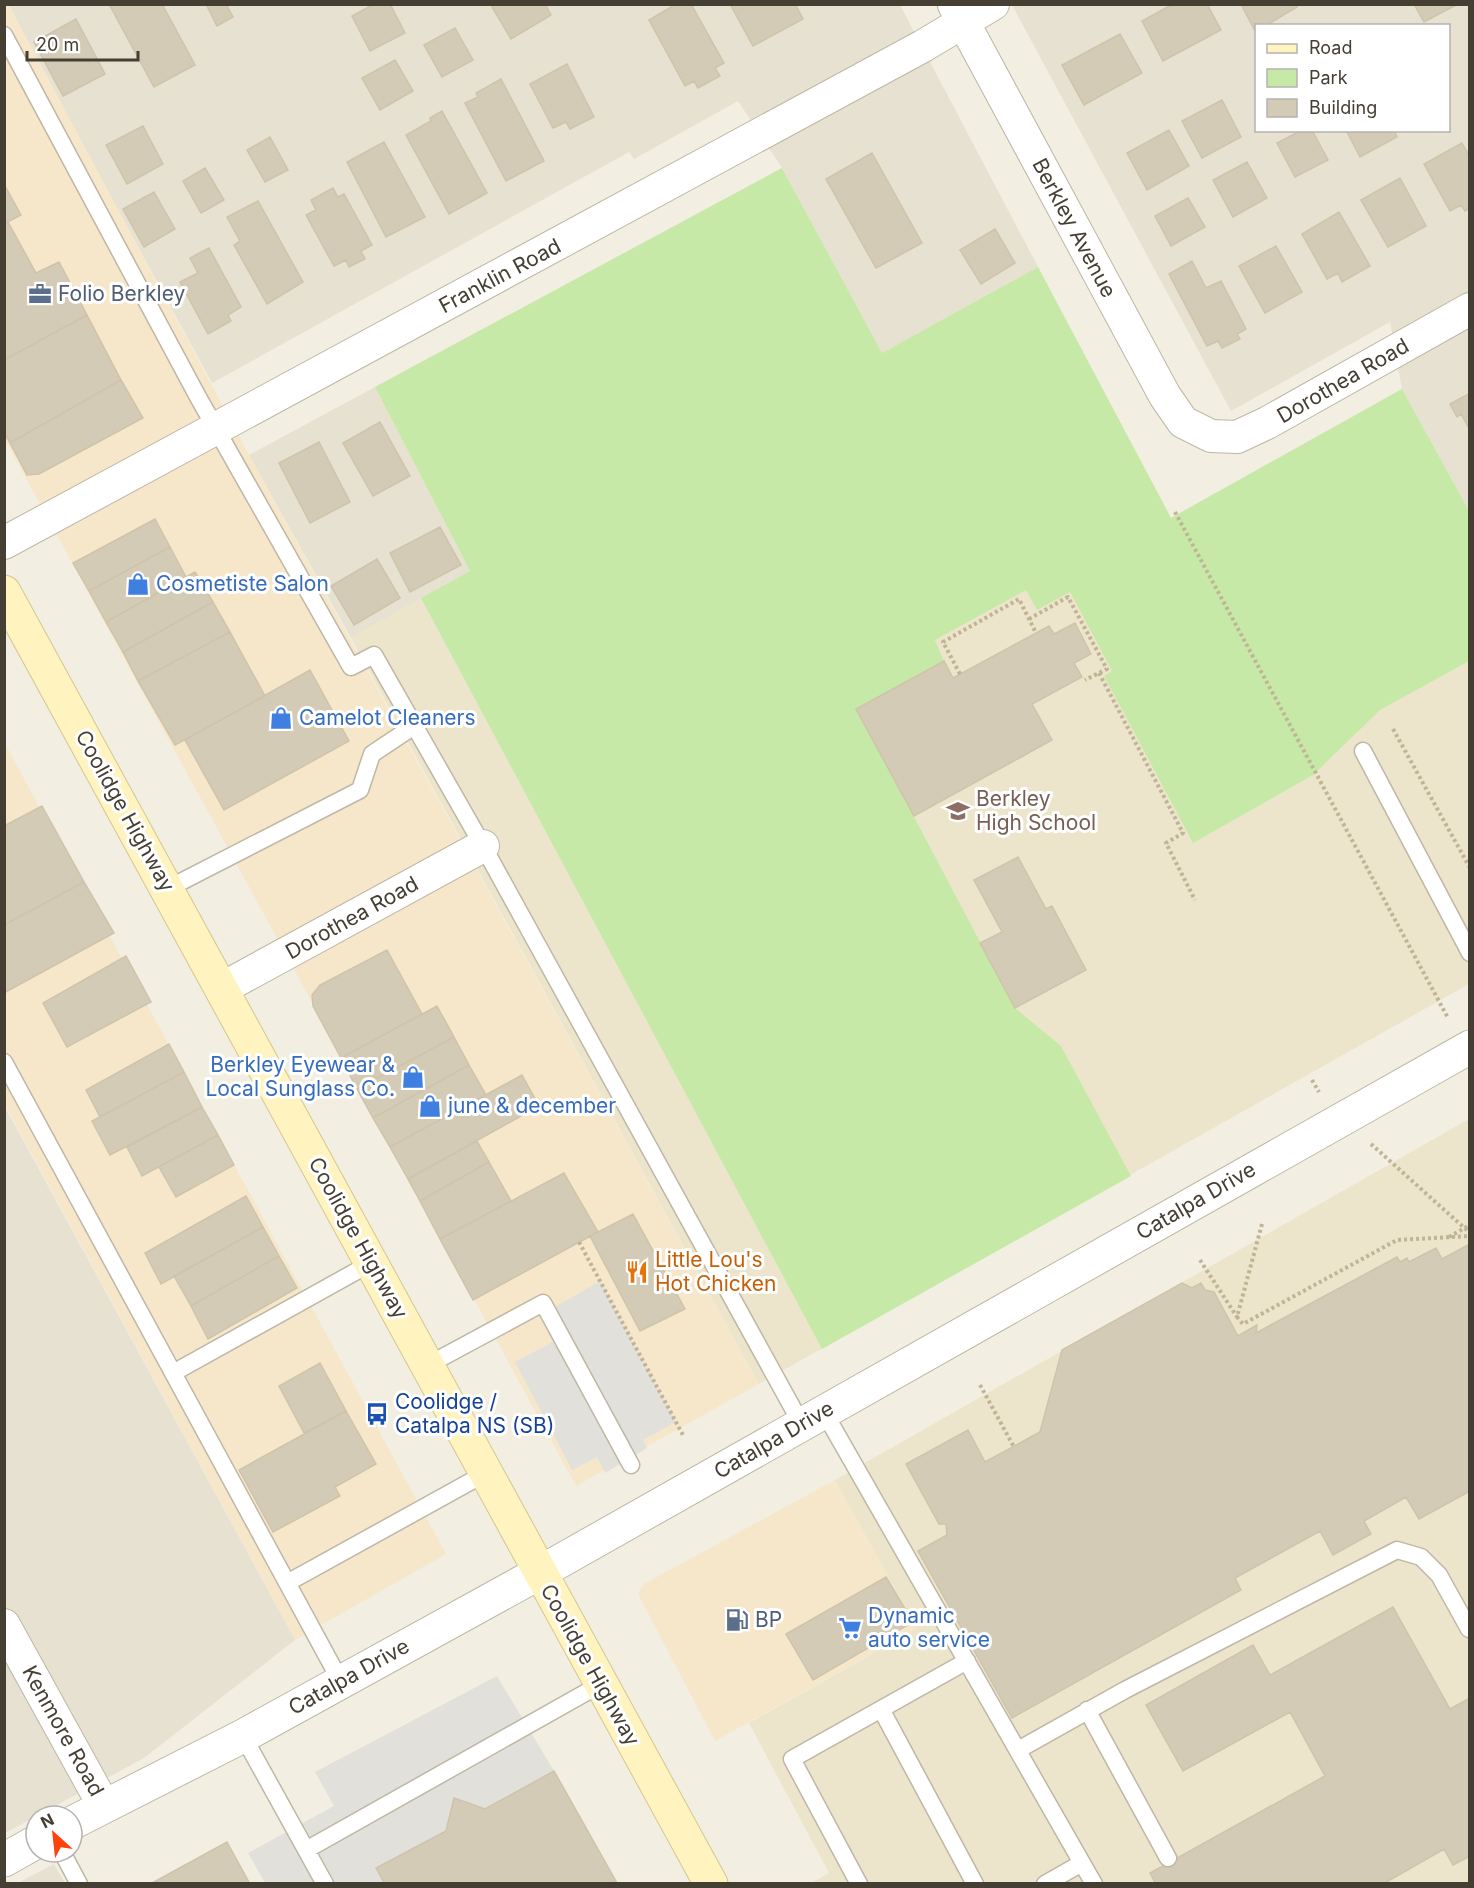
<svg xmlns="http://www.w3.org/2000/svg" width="1474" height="1888" font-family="Inter,sans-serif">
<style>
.residential{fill:#e6e1d0;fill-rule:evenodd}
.commercial{fill:#f6e7cb}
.education{fill:#ece5cb}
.green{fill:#c7e9a8}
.parking{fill:#e2e0db}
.building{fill:#d4cbb7;stroke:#cfc3aa;stroke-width:1.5}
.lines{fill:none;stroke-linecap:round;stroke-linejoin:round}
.service-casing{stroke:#beb7a5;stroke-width:19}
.minor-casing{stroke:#beb7a5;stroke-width:34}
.tertiary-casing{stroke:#beb7a5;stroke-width:35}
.secondary-casing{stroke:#d4c78f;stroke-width:35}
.path{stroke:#c0b495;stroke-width:4;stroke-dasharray:3 3;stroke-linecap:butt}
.service{stroke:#fff;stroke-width:16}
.minor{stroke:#fff;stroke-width:32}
.tertiary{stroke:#fff;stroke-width:33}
.secondary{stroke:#fff4bf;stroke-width:33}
.labels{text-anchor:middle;stroke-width:6;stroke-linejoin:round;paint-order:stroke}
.street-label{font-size:21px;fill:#443e33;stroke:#fff}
.service-label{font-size:21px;fill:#4e5e75;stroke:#fff;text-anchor:start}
.shop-label{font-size:21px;fill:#366cbe;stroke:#fff;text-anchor:start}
.education-label{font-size:21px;fill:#785e54;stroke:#fff;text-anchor:start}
.food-label{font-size:21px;fill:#c56008;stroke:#fff;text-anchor:start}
.transit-label{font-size:21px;fill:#164399;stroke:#fff;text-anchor:start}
</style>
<rect width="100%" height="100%" fill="#f2eee2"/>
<path class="residential" d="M7,5H900L1038,267L882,353L782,168L738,101L634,159L629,152L212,383Z
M1012,5H1469V511L1402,389L1390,322L1231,411ZM1256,26H1448V130H1256Z
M375,387L470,571L351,638L249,455Z
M4,1105L295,1640L144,1758L5,1833Z
M54,1864L65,1883H18Z"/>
<path class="commercial" d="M4,5H9L249,455L759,1384L576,1486L5,440Z
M4,742L446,1554L295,1640L5,1105Z
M835,1480L917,1629L715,1741L638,1594L644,1584Z"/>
<path class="education" d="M782,168L882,353L1038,267L1171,518L1402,389L1469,511V984L759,1384L351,638L470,571L375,387Z
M1469,1119V1883H811L829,1873L749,1723L917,1629L835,1480Z"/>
<path class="green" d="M782,168L882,353L1038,267L1171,518L1402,389L1469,511V661L1380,710L1313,775L1193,843L1104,676L1112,671L1070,592L1037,610L1026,590L935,640L944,661L857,709L1015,1008L1061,1046L1131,1176L822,1349L421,598L470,571L375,387Z"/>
<path class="parking" d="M600,1281L676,1422L643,1440L647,1448L605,1473L597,1457L572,1470L515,1362L562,1337L548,1311Z
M497,1676L554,1771L485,1809L455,1799L446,1831L377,1868L385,1883H265L248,1853L334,1806L315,1772Z"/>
<path class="building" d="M109,4H162L195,65L154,87Z
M206,4H226L233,17L217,26Z
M374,4H390L405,33L370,51L352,16Z
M496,4H545L551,15L511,39L492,7Z
M676,4H691L724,63L715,68L720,76L698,88L694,81L685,86L649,20Z
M730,4H795L803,19L753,46Z
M1173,4H1207L1221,30L1163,61L1142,21Z
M1241,4H1296L1297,7L1265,26H1256L1255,31Z
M1414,4H1456V5L1424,22Z
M76,19L105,74L63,96L34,42Z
M455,28L473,60L442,77L424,45Z
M1120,34L1142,73L1084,105L1062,65Z
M395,60L413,91L380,110L362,78Z
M567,64L594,117L570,129L566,122L553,128L530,84Z
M501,79L544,161L506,181L465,103L478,97L476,93Z
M1222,100L1241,137L1202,158L1182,121Z
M442,111L487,193L449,214L406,135L431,121L430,118Z
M143,126L163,164L127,184L106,145Z
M1169,130L1189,166L1147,190L1127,153Z
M1302,130H1312L1328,160L1295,177L1277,143Z
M1346,130H1394L1397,137L1360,157Z
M270,137L288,170L265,182L247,150Z
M384,142L425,217L386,237L347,162Z
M1462,143L1470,157V208L1465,211L1461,205L1450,211L1424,164Z
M872,153L922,243L876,268L826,179Z
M1247,162L1267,198L1233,217L1213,180Z
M205,168L224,200L201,213L183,181Z
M1400,178L1426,226L1388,247L1361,200Z
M4,184L21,215L4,224Z
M333,188L338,197L344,194L372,245L361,251L365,259L349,267L346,260L334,266L306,215L316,210L311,200Z
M154,192L175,229L144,247L123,209Z
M1188,198L1205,227L1171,246L1155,216Z
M258,201L303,282L267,304L234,245L240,241L227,217Z
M1339,212L1370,266L1342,282L1338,273L1327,279L1302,234Z
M8,222L36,273L59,262L87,315L4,360V224Z
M995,229L1015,263L981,284L960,250Z
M1276,246L1302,292L1265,313L1239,266Z
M209,248L241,307L228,315L231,321L208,334L180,282L198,273L190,258Z
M1192,261L1206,288L1221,281L1246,329L1237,334L1240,339L1222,348L1218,341L1207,346L1169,274Z
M87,315L121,380L10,443L4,432V360Z
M121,380L143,418L39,474L27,475L10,443Z
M1470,393V430L1461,414L1457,417L1450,404Z
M380,422L410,476L373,496L343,443Z
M319,442L350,502L310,523L279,463Z
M155,519L170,547L89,591L73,563Z
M440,527L461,565L410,592L390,553Z
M170,547L186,577L106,622L89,591Z
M377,559L400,598L354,625L331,586Z
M195,572L213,602L123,652L106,622Z
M213,602L230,632L138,681L123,652Z
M1075,623L1091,654L1074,663L1082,677L1032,704L1052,740L914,816L856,709L944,661L953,678L1049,626L1054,634Z
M230,632L265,696L175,745L138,681Z
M310,670L349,741L224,810L185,740Z
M42,806L84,882L4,925V826Z
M1018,857L1046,909L1052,906L1086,970L1015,1008L980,943L1002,932L974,880Z
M84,882L114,933L4,993V925Z
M387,950L422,1014L341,1058L313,1006L312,995L320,985Z
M126,956L151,1002L67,1047L43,1003Z
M437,1006L454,1037L357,1089L341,1058Z
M454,1037L469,1065L373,1118L357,1089Z
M169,1044L184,1072L100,1117L86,1090Z
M469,1065L486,1095L390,1147L373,1118Z
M184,1072L202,1107L110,1155L92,1121Z
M522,1075L539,1106L408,1179L390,1147Z
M202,1107L218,1135L142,1176L127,1147Z
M218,1135L234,1165L176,1197L159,1167Z
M477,1141L489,1162L420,1201L408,1179Z
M489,1162L511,1201L440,1239L420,1201Z
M564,1173L598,1232L473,1300L440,1239Z
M246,1196L263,1227L161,1284L145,1253Z
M633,1214L685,1309L640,1331L590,1236Z
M263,1227L279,1256L191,1306L174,1276Z
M1470,1244V1491L1419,1519L1406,1497L1364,1521L1371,1534L1333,1555L1320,1531L1235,1578L1241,1590L1012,1718L918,1551L947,1535L946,1524H939L906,1464L968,1430L985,1462L1040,1432L1062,1350L1182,1283L1192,1288L1201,1283L1205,1290L1214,1292L1238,1336L1257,1325L1256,1333L1397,1257L1400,1262L1407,1258L1409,1262L1436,1248L1442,1259Z
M279,1256L297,1288L208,1339L191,1306Z
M320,1363L346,1411L304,1433L279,1386Z
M346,1411L376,1464L335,1487L340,1496L273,1532L239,1470Z
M886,1577L913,1622L813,1680L786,1634Z
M1393,1607L1450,1709L1470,1698V1856L1453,1865L1444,1849L1383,1884H1156L1150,1873L1325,1776L1290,1712L1183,1771L1146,1705L1253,1645L1270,1675Z
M554,1771L617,1883L385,1884L376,1868L446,1831L454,1798L485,1809Z
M227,1842L250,1884H151L154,1882Z"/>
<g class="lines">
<g class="service-casing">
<path id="service" d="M4,35L198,397L351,667L374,655L483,846L802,1425
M1363,751L1470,953
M167,889L360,790L372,754L414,726
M4,1062L341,1682
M428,1365L543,1303L631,1465
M173,1373L373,1262
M824,1412L1094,1884
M287,1583L486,1473
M881,1709L975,1884
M1087,1710L1168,1858
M243,1736L325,1884
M1018,1750L1125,1690L1397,1550L1421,1557L1439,1575L1469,1629
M306,1850L601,1684
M62,1852L79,1884
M859,1884L792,1759L967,1661
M1045,1884L1082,1863"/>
</g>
<g class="minor-casing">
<path id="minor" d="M954,5L1165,396L1183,422L1211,436L1237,437L1267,423L1470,309
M4,543L923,46L993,4
M221,989L483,846
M4,1625L104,1806"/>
</g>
<g class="tertiary-casing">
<path id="tertiary" d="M72,1823L243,1736L539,1573L1470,1047
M4,1860L36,1842"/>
</g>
<g class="secondary-casing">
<path id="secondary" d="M4,592L711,1884"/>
</g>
<path class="path" d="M1175,512L1448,1018
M1029,619L1068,597L1107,669L1085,680
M1099,673L1183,833L1166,843L1195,900
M960,674L943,642L1019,599L1036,633
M1393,729L1470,868
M1312,1080L1319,1092
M1371,1144L1470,1233
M1262,1224L1237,1317L1243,1324L1397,1240L1470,1236
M1449,1237L1470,1225
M579,1242L684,1437
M1200,1260L1237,1317
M980,1385L1014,1447"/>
<use href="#service" class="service"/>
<use href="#minor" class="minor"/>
<use href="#tertiary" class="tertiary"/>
<use href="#secondary" class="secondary"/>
</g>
<defs>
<g id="office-bare" transform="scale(1.8)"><path d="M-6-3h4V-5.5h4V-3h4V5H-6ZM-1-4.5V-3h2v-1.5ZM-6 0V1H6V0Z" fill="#5c6f8a" stroke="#fff" stroke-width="2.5" paint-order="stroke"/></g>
<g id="shop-bare" transform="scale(1.8)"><path d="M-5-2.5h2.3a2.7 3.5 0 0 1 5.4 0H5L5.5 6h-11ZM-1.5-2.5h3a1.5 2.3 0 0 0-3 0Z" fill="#3f7fe0" stroke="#fff" stroke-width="2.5" paint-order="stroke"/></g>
<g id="school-bare" transform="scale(1.8)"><path d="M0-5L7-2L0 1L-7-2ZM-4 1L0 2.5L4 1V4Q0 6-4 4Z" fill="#8d6e63" stroke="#fff" stroke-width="2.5" paint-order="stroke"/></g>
<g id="restaurant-bare" transform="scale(1.8)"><path d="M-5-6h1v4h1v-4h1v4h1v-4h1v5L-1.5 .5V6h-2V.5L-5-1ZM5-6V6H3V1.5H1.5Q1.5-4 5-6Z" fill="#e8710a" stroke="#fff" stroke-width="2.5" paint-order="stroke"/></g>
<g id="bus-bare" transform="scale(1.8)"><path d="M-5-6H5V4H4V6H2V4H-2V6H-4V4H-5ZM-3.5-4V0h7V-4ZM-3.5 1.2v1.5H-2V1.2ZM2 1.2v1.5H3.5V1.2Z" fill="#1a4fb4" stroke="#fff" stroke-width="2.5" paint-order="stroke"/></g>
<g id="fuel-bare" transform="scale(1.8)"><path d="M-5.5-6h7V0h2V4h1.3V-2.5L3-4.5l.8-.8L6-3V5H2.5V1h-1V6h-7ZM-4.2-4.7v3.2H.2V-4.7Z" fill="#5c6f8a" stroke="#fff" stroke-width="2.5" paint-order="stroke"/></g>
<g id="supermarket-bare" transform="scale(1.8)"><path d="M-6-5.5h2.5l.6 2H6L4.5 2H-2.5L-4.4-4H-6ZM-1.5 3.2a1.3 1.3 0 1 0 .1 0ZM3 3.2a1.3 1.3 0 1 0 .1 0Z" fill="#3f7fe0" stroke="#fff" stroke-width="2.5" paint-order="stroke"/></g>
</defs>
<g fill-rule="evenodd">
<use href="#office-bare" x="40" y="294"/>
<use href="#shop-bare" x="138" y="584"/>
<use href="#shop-bare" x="281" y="718"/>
<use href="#school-bare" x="958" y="811"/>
<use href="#shop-bare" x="413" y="1077"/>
<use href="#shop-bare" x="430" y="1106"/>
<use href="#restaurant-bare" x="637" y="1272"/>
<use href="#bus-bare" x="377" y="1414"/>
<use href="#fuel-bare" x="737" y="1620"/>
<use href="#supermarket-bare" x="850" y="1628"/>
</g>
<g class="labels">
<g class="street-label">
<text transform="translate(1074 228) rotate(62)" y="7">Berkley Avenue</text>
<text transform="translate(500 276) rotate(-28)" y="7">Franklin Road</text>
<text transform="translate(1343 381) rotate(-30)" y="7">Dorothea Road</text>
<text transform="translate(125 811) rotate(61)" y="7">Coolidge Highway</text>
<text transform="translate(352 918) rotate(-29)" y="7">Dorothea Road</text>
<text transform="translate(1196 1201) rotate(-30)" y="7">Catalpa Drive</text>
<text transform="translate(358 1238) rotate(61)" y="7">Coolidge Highway</text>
<text transform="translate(774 1440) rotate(-30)" y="7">Catalpa Drive</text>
<text transform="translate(590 1665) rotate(61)" y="7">Coolidge Highway</text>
<text transform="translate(349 1677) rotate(-29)" y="7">Catalpa Drive</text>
<text transform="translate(63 1731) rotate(61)" y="7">Kenmore Road</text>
</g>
<g class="service-label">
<text x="58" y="301">Folio Berkley</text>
<text x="755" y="1627">BP</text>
</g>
<g class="shop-label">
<text x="156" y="591">Cosmetiste Salon</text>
<text x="299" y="725">Camelot Cleaners</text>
<text x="395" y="1072" text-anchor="end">Berkley Eyewear &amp;<tspan x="395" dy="24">Local Sunglass Co.</tspan></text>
<text x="448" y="1113">june &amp; december</text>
<text x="868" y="1623">Dynamic<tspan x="868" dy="24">auto service</tspan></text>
</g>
<g class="education-label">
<text x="976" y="806">Berkley<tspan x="976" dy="24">High School</tspan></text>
</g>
<g class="food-label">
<text x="655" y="1267">Little Lou's<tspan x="655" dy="24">Hot Chicken</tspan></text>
</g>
<g class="transit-label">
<text x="395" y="1409">Coolidge /<tspan x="395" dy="24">Catalpa NS (SB)</tspan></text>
</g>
</g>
<rect width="1474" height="1888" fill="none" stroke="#443e33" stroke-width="12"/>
<rect x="1255" y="24" width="195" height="108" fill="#ffffff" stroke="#b4b2ad" stroke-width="1.5"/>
<rect x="1267" y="44" width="30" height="9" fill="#fff4bf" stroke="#b4b2ad" stroke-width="1.5"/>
<text x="1309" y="54" font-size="18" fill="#443e33">Road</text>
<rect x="1267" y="69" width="30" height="18" fill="#c7e9a8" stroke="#b4b2ad" stroke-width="1.5"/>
<text x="1309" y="84" font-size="18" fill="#443e33">Park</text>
<rect x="1267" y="99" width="30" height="18" fill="#d4cbb7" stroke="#b4b2ad" stroke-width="1.5"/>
<text x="1309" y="114" font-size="18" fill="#443e33">Building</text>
<g transform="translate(54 1834) rotate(333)"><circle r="28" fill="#ffffff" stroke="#b4b2ad" stroke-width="1.5"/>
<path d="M0-4.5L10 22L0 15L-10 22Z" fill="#ff410c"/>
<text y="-9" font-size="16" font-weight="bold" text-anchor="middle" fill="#443e33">N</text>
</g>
<path d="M27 51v9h111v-9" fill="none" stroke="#443e33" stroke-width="3"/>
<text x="36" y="51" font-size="18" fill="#443e33" stroke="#ffffff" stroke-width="4.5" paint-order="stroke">20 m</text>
</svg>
